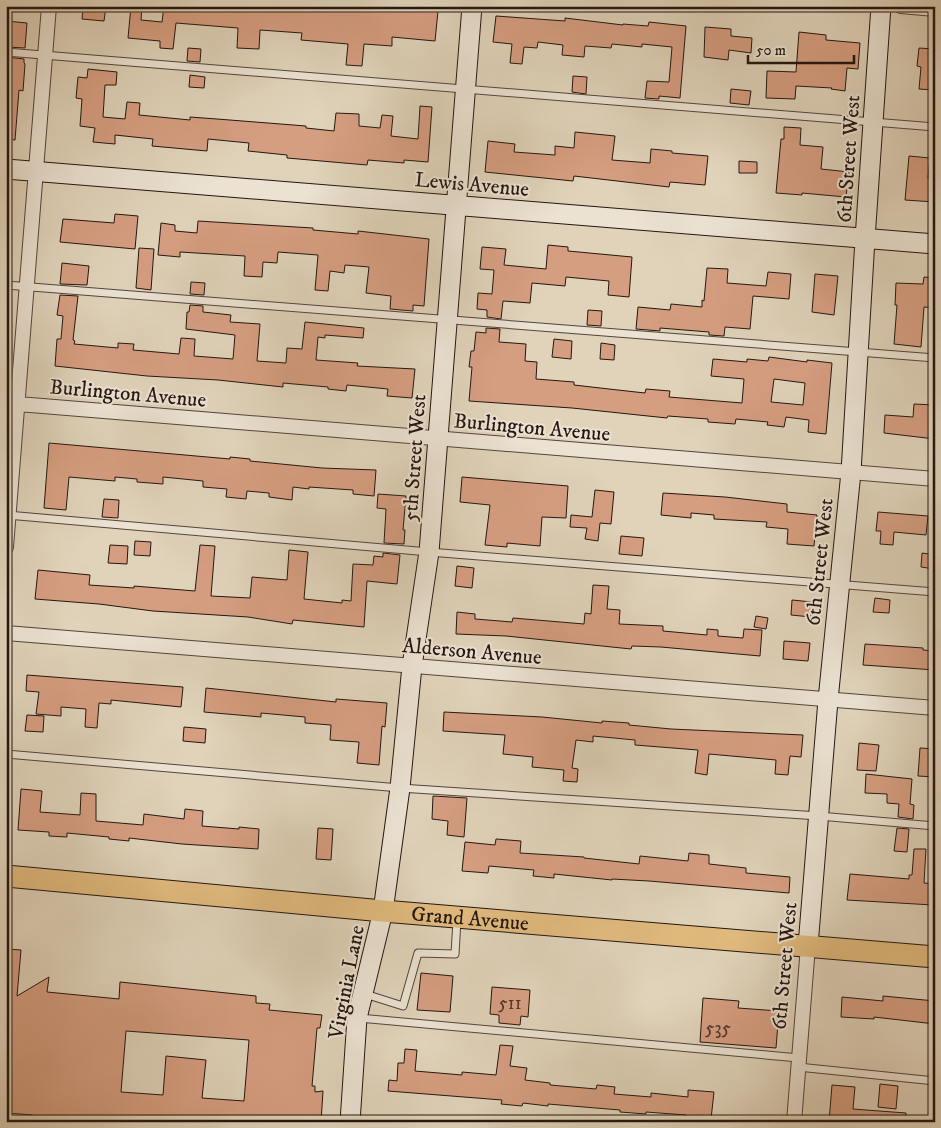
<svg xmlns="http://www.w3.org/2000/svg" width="941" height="1128" font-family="'IM FELL DW Pica',serif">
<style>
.building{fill:#d69e81;stroke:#241611;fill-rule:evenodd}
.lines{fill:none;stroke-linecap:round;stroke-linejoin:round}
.lane-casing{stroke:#53453b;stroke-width:9}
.street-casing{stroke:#53453b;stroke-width:16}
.secondary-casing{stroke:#241611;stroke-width:21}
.primary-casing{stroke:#241611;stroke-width:23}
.lane{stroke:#ebe2d2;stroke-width:7}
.street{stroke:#ebe2d2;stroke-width:14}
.secondary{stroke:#ebe2d2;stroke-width:19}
.primary{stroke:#e0ba7d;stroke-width:21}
.labels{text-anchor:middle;stroke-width:4;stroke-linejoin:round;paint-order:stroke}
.number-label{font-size:19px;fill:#50382d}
.street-label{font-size:21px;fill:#241611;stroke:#ebe2d2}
</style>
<rect width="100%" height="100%" fill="#e0d3ba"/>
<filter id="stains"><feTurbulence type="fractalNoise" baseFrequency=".004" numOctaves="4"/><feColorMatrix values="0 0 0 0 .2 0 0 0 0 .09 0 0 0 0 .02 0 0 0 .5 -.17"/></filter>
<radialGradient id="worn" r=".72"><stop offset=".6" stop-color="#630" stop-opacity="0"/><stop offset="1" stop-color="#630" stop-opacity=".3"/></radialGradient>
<path class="building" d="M83,6H106L104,21L82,19Z
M131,6H142L141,20L162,22L164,6H354L374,8V6H395L438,11L435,41L392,37V46L364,44L362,66L346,65L348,44L301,40L302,33L260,30L259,49L237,48L238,28L176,23L173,49L160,48V41L128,38Z
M496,16L565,21V18L623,25V24L648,26L649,22L686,26L680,98L659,96V99L645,98L647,81L669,82L672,47L642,44V47L612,44L611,48L585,46L584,57L562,55L563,45L538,42L537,48L524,47L522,64L510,63L512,44L493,42Z
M6,21L27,23L25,48L6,47Z
M705,27L731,29V36L752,38L751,53L729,50L728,60L704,57Z
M799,32L826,35V40L860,43L858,69L847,68L845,91L831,89L832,88L796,86L795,99L766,98L767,71L796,72Z
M188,48L201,49L200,62L187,61Z
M919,48L935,49V90L919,89L921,67L917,66Z
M6,57L24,59V63L25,64L23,91L19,90L15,140L6,139Z
M88,69L117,72L116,85H105L103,117L125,119L127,102L140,103L139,115L190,120V117L217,119L306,126V128L334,131L336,113L359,114V126L380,128L382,115L393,116L391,136L418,139L420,106L432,107L428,162L404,160V163L368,160L367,165L287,158V155L248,151L249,143L208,139L207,151L152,146L153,139L115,135V144L93,142L95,128L80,126L82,99L76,98L78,77L87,78Z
M190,75L205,77L204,88L189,87Z
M573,76L587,77L586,94L572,92Z
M731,89L751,91L749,105L730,103Z
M784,127L801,128L800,145L823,147L821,169L849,172L846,197L802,193V195L776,193L781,139H784Z
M575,132L615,136L612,160L650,163L651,149L672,151V153L708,156L705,185L670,182L669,187L574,176L573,181L485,172L488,141L515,144L514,152L555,155V146L574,148Z
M909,156L930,158L928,178H935V202L905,200Z
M739,161L757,162V173H739Z
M115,214L138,216L135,249L60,242L63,219L114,223Z
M198,221L296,227L313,228V230L358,234V231L429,239L424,306L413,305V311L390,309L391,296L366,293L369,267L345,265L344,273L330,271L328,291L315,290L318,255L278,252L277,263L263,262L262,277L244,276L245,256L180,252V257L158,255L161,223L175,225V231L197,233Z
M548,245L568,247V251L632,257L629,297L608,295L609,281L566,277L565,286L532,283L530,303L503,301L501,319L487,317V310L477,309L478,293L492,294L494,270L480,269L482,247L506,249L504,265L546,269Z
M139,248L154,249L151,290L136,288Z
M62,263L89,266L87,285L60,284Z
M707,268L728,269L727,283L766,286L768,272L791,274L789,299L753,296L750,329L725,327L724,336L709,335V332L660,328V331L636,329L638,307L670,310L671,304L702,307V300L704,301Z
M815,274L838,276L834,315L812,312Z
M924,277L935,278V308L924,307L921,347L894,344L897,305H895L896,283L923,284Z
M191,282L205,283L204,295L190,294Z
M60,295L78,296L73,340L75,341L74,344L118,348V343L134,344L133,350L179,354L181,338L195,339L194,356L233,359L235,335L186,329L187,312H189L190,305L203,306V312L231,315L230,322L260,324L257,361L286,363L287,348L302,349L305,322L364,328L363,338L325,335V338L318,337L316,360L358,363L357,366L415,369L412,398L387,396L388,389L347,385L346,391L328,389V387L283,383V387L218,380L147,376L55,366L57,339H61L63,316L57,315Z
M588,310L602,311L601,326L587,325Z
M486,328L500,329L499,342L526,344L525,361L537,362L536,379L574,382V385L609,389L645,393L646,389L670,391L669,397L742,403L744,379L711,376L713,359L747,362V359L768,361L769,357L807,362V360L832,363L826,434L808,432L809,420L786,417L784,427L767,425L768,422L736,419L735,424L708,422V419L668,416L667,418L572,408L469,401L472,367H469L471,351H474L476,332L486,333ZM774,379L805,383L803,405L771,402Z
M554,339L572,341L571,359L552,357Z
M601,343L615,345L614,360L600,359Z
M914,404L935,405V439L884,433L885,415L913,417Z
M49,443L230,459V457L250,459V461L322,468L376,470L374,496L353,494V490L309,487V489L293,487L292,500L269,497V493L247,491L246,499L226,497L227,489L203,487V481L163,477V484L137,482V479L115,477V481L69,477L66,510L44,508Z
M462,477L568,486L566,518L542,517L540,546L507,543V547L485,545L490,505L460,502Z
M595,490L614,492L611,524L600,523L598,541L585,539L587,528L570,527L571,515L592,517Z
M663,493L725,497L787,504V512L817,515L814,546L787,544L788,529L766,527L767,522L714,519V515L691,513V518L661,515Z
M378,494L406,496L403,530H405L404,544L384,543L386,509L377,508Z
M104,499L119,500L118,518L102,517Z
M878,512L928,516L926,535L894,532L893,545L880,544L881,531H876Z
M621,536L644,538L642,556L619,554Z
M135,541L151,542L150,556L134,555Z
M110,545L128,546L127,564L108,563Z
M200,545L215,546L211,596L250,598L252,577L287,580L289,550L308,552L304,599L342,603V600L351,601L353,564L373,565L374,556L383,557V553L400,555L397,584L367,581L364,627L293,620L292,624L248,617L153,611L99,604L35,599L38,570L90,575L89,585L134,588V586L195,591Z
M922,553L935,555L934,569L921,567Z
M457,566L474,568L472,588L455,586Z
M593,585L609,586L607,609L620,610L619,624L663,626V631L707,635V629L718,630V636L743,638L744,629L762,630L760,656L661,647L632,646L631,649L506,636L456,634L457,612L475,614V619L512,622L513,618L584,624L585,613L591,614Z
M875,598L890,600L889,613L873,612Z
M792,600L812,602L811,617L791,615Z
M756,616L768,618L766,629L754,627Z
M784,641L810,643L808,661L783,659Z
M865,644L923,648V650L935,651V670L863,665Z
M27,675L183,687L181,707L111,700V704L99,703L97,728L85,727L86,709L61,707V716L36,714L39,692L26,691Z
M206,688L336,702V699L387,703L385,727L382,726L379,765L357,763L359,742L330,740L331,725L305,723V717L261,713V717L204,712Z
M444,712L542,717L602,723V721L629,723V725L671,729L803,735L801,757L790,756L788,775L775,774L776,760L709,754L707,775L695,773L698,750L635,745V740L593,736V742L576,740L572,768L578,769L577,782L563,781L564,770L532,767L533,757L503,754L505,735L443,731Z
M27,715L44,716L43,732L25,731Z
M184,727L206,729L205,743L183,741Z
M859,743L879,745L876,771L857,770Z
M920,748L935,749V777L918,776Z
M866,774L912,779L910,804L914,805L913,819L898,817L899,804L887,803V794L865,793Z
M21,789L42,791L40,812L80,815L81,793L96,794V821L143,825L144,814L184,819L185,809L203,811L202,826L239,829V827L259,829L258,849L182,844L129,838V841L109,839V837L67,833V837L49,836V832L18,830Z
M433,796L467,798L464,837L447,835L448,821L432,819Z
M318,828L333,829L331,860L316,859Z
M897,828L909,829L907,852L894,851Z
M496,839L521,841L520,853L584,857V858L639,864L640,856L688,861L689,853L709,855V864L746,868V873L790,877L789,893L649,881L612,879V880L554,874V878L533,876L534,870L489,866L488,873L462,871L465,842L495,845Z
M914,849H926L924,883L934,884L933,905L847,900L850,874L909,879V875H912Z
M6,949L21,950L17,996L49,977L47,992L119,999L120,982L256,996V1003L270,1004L269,1010L322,1015L320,1028H317L312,1086H315V1092L323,1091L321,1122H93V1120L59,1117V1122H31L32,1115L6,1113ZM126,1031L249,1040L244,1101L202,1098L206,1060L166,1056L163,1095L121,1092Z
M421,973L453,976L450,1012L417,1010Z
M492,987L530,990L528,1017L521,1016L520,1025L499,1023V1015L490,1014Z
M883,996L935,1001V1024L874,1017V1019L841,1017L842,997L883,1001Z
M703,998L739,1001L738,1008L779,1011L776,1048L700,1042Z
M500,1045L513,1046L510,1066L527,1068L525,1080L550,1083V1085L596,1089L597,1085L615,1087L614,1094L651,1097V1093L688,1097V1090L714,1092L711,1119L686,1117V1115L646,1112V1114L620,1112V1110L548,1104V1106L523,1103L522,1106L501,1104L502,1100L388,1091L389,1080L397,1081L398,1063H404L405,1049L417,1050L415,1071L462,1075V1072L496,1075Z
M880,1084L898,1086L896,1109L878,1107Z
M832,1085L855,1087L853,1109L906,1113V1122H829Z"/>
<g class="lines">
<g class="lane-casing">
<path id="lane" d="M6,52L935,127
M6,285L935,358
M7,515L429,552L935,592
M6,754L400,788L819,816L935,826
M365,994L403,1006L418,953L455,954L457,920
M359,1018L799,1058
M798,1067L935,1081"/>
</g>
<g class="street-casing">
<path id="street" d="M901,6L935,9
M6,403L935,479
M6,547L49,6
M6,633L935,708
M794,1122L808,946"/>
</g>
<g class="secondary-casing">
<path id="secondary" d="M6,169L935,244
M808,946L828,700L851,472L865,239L881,6
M350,1122L357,1018L383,911L400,788L412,666L429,552L472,6"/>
</g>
<g class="primary-casing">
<g id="primary">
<path id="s1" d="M6,876L383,911L935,957"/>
</g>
</g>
<use href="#lane" class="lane"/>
<use href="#street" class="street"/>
<use href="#secondary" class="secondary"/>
<use href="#primary" class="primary"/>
</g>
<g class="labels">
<g class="number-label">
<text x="510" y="1009">511</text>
<text x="718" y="1034">535</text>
</g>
<g class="street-label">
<text transform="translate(848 159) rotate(-86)" y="7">6th Street West</text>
<text transform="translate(472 184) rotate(5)" y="7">Lewis Avenue</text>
<text transform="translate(128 393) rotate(5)" y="7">Burlington Avenue</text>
<text transform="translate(532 427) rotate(5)" y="7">Burlington Avenue</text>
<text transform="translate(414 458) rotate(-86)" y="7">5th Street West</text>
<text transform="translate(819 562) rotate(-84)" y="7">6th Street West</text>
<text transform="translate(472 651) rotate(5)" y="7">Alderson Avenue</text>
<text dy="7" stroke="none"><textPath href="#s1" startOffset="466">Grand Avenue</textPath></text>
<text transform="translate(784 966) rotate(-85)" y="7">6th Street West</text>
<text transform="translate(346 982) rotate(-79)" y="7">Virginia Lane</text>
</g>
</g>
<rect width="941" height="1128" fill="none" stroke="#e0d3ba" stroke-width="25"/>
<rect x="8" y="8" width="926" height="1113" fill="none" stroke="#241611" stroke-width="2.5"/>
<rect x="12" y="12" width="916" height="1103" fill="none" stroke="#241611"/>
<path d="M748 55v8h106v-8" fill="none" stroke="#241611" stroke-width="2.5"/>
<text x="756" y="55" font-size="15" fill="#241611" stroke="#ebe2d2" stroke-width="4" paint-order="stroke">50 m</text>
<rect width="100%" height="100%" filter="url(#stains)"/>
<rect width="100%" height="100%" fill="url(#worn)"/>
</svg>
